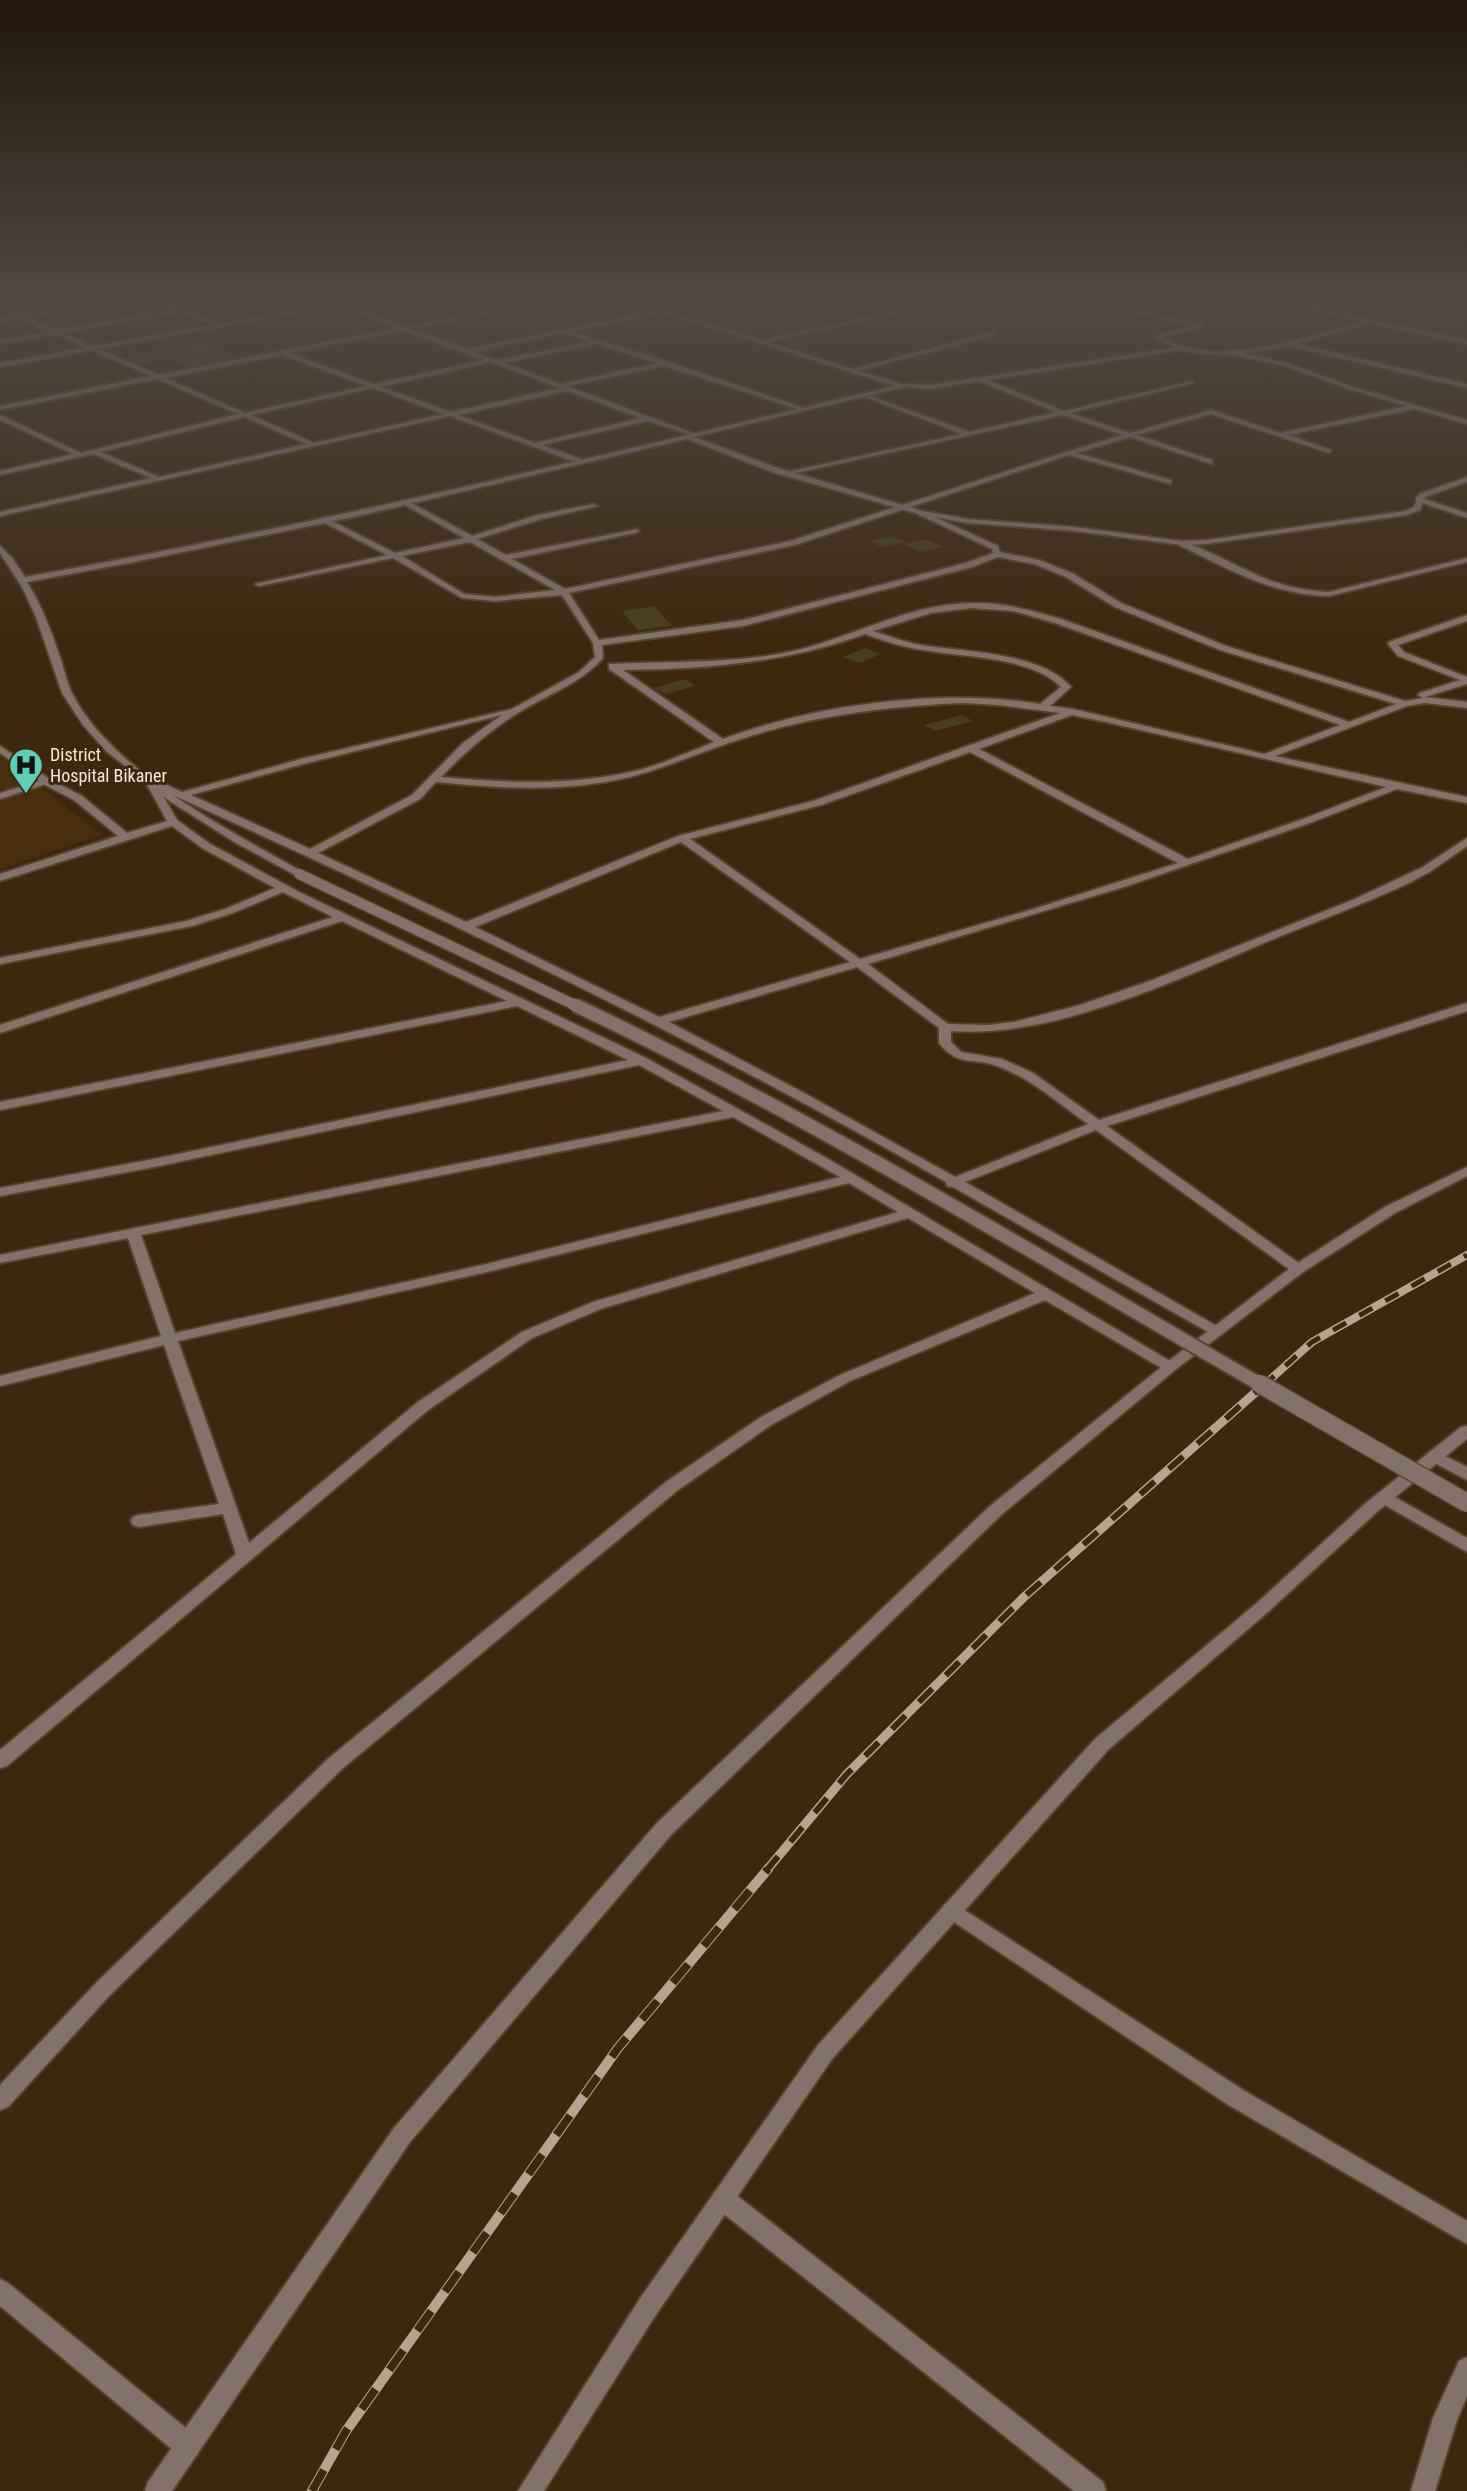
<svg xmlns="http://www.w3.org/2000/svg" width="1467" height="2491" font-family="'Roboto Condensed',sans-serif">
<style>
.built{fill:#462e0e}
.building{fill:#473d1f}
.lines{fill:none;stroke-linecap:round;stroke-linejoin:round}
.service-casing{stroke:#56432b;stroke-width:4}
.minor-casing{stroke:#56432b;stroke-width:4}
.tertiary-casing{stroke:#56432b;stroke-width:4}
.service{fill:#82726a;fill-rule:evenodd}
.minor{fill:#82726a;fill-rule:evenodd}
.tertiary{fill:#82726a;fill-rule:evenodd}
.rail-far2-casing{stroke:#b4a592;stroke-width:8}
.rail-far1-casing{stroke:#b4a592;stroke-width:9}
.rail-casing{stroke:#b4a592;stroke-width:10}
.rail-far2{stroke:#3c280f;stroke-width:5;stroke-dasharray:15;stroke-linecap:butt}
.rail-far1{stroke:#3c280f;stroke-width:6;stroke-dasharray:19;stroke-linecap:butt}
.rail{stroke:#3c280f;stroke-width:8;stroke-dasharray:24;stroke-linecap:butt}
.tertiary-bridge-far2-casing{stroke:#56432b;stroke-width:13;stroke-linecap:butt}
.tertiary-bridge-far1-casing{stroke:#56432b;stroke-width:17;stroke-linecap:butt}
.tertiary-bridge-casing{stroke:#56432b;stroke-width:21;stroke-linecap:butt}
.tertiary-bridge-far2{stroke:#82726a;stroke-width:10}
.tertiary-bridge-far1{stroke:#82726a;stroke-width:13}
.tertiary-bridge{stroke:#82726a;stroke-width:18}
.labels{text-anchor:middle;stroke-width:6;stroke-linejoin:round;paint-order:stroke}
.far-poi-label{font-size:18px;fill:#f5e8d9;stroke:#3c280f;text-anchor:start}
</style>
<rect width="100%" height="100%" fill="#3c280f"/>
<path class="built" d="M0,755L102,835L0,869Z"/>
<path class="building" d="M201,343L241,359L188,369L163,358L153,360L159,363L137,367L118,359L155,355L149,352Z
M892,536L905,542L882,547L870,541Z
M926,539L943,547L921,552L904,544Z
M654,606L672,626L638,630L622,611Z
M865,648L881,654L859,663L843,657Z
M685,679L696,686L665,694L654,688Z
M962,715L973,721L935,731L924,725Z"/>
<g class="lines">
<g class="service-casing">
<path id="service" d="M43,780L52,782L0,799V793Z"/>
</g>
<g class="minor-casing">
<path id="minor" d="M22,299L0,304V300Z
M121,299H134L27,317L56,330L174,310L149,299H157L181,309L250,299L188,311L222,325L220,328L180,312L62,333L159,375L398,328L321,299H329L405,327L548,299H559L411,329L467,349L663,309L665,312L572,332L669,362L806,409L801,410L664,366L567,386L695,434V436L648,421L542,445L581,459L578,463L450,416L0,516V512L151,478L93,454L0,475V471L73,454L0,420V415L81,453L238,414L157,379L0,410V406L151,376L55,334L0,344V340L49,332L19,319L0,322V318L14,316L0,310V306L21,315ZM404,331L484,360L374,384L289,353ZM564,333L590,342L496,360L473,352ZM597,344L657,363L561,384L503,363ZM282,355L367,386L245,413L165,378ZM490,362L560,388L451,412L381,387ZM373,388L443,414L314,443L251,415ZM567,391L641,418L535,443L458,415ZM244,417L306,444L159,477L101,452Z
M949,299H960L762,343L759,341Z
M1078,299H1088L1203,325V327L1163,337C1206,366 1279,345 1325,332C1340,328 1357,322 1372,321V323L1297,344L1467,384V388L1289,346L1244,353L1286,363L1356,388L1467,420V424L1415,409L1288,435L1331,450L1329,453L1211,414L1137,435L1212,460V464L1130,437L1077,453L1171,480V484L1069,455L795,545L569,593L599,640L743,620L966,563L993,553L992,549L919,515V511H922L998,546L1000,552L1039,560L1072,573L1121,603L1226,646L1405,701L1423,698L1418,695L1420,693L1460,680L1398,656L1388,644L1389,642L1467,615V621L1398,645L1404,652L1467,677V684L1425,697L1467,702V708L1425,703L1407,706L1275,756L1467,797V803L1397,789L1310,823L1127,886L868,964L948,1024L988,1025L1014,1022L1080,1005L1150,981L1355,899L1423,867L1467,838V846L1431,871L1409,883C1364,904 1317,921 1271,940C1179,979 1052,1039 951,1031V1042L961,1052L1002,1059L1033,1073L1099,1120L1467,1003V1011L1107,1126L1303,1266L1305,1269L1303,1272H1293L1096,1130L965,1182L1222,1329L1224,1332L1217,1337L953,1187L947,1186L946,1182C690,1036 427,909 159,789L177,820L210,844L299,892L646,1058L828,1159L1175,1364L1178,1367L1170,1372L1165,1370L1045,1300L850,1381L771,1425L678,1490L343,1768L110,1995L8,2107L0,2110V2085L96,1983L329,1758L666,1482L761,1417L840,1375L1035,1293L908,1218L603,1308L532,1338L428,1410L7,1766L0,1768V1750L236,1554L223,1514L139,1527L133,1525L131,1521L133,1517L139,1515L219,1504L164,1345L0,1386V1376L161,1336L128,1238L0,1263V1255L723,1111L639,1065L154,1167L0,1196V1188L154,1159L628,1060L517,1006L0,1110V1102L507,1001L342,921L0,1033V1025L333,917L283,892L233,913L192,926L0,964V958L186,921L225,909L275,888L202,848L172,826L0,881V874L118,836L74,800L43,784L0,753V746L51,780L82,796L127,833L167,821L145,781L146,779H154L182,792L301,759L512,709L579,672L595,657L593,643L562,595L495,601L462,598L393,558L259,586L255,584L387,555L323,522L322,520L326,518L395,553L464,538L403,504V500H406L472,536L537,515L594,504L598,506L542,519L477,539L506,555L638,529L639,531L635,533L512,559L565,589L790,541L1066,452L1123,435L1063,415L786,475L782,473L962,434L863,396V394L970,432L1056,412L978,381L931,389L899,386L902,384L931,385L1174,348L1155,336L1193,326ZM1180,350L1204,354L1234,355L1282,365L1352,390L1407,406L1280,433L1211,410L1130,433L1070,413L1193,383V381L1064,411L987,380ZM470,542L555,590L495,597L464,594L402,556ZM998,557L1034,564L1066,577L1115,607L1220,650L1396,704L1349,722L1061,619C1032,611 1003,602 973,603C909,603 850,639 789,652C729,664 669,661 609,664V669L714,742C689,752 665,763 639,770C575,786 506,783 441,777C465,752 491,729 521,711C549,694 581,683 603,658L602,645L743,626L972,567ZM971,608L1013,611L1055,623L1340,725L1264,754L1073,709L1050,706L1071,687C1041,652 964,652 921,645C904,642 889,636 873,631L931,613ZM865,634C882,640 899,646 917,649C957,657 1032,656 1061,687L1040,704C940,688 818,704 723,739L623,670C706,669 786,663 865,634ZM963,703L999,705L1060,713L813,801L678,836L466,922L318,853L420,799L436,782C495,788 557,792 616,780C662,771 703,750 747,737C817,715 890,706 963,703ZM502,715L463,743L412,795L310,849L191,795L307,763ZM1072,715L1106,722L1386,787L1303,819L1188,859L979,749ZM970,752L1178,863L1027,911L860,959L690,839L821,805ZM681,842L850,962L659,1017L475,927ZM857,967L939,1028V1043C958,1067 972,1057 997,1066C1031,1078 1059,1104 1088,1124L955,1177L804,1093L669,1022ZM733,1117L840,1177L487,1264L175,1333L141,1235ZM849,1183L898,1212L593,1302L522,1332L418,1402L249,1543L178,1341L487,1272Z
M1336,299H1346L1306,310L1303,308Z
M993,332L995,335L853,372L850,370Z
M1419,497L1467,513V518L1416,501V497Z
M1182,541C1237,561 1265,589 1329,592L1467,558V562L1329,596C1273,595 1228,569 1179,545V541Z
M1435,1451L1467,1467V1480L1429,1460L1427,1456L1429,1452Z
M1384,1491L1467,1538V1552L1378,1501L1376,1497L1378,1493Z
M952,1902L1243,2090L1467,2221V2244L1227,2104L945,1916L942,1910L945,1904Z
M723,2188L731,2191L1103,2482L1106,2491H1074L715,2207L712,2199L715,2191Z
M0,2279L8,2283L197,2437L200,2446L197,2455L188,2458L179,2455L0,2306Z
M1467,2357V2396L1457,2420L1435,2491H1411L1433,2418L1459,2361Z"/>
</g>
<g class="tertiary-casing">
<path id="tertiary" d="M360,299H372L0,367V363Z
M620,299H629L904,385V387L694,437L778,468L923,511L968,519L1075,527L1182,541L1207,540L1405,511L1414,507L1419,494L1467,477V482L1425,497L1420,510L1407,515L1207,544L1182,545L1075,531L968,523L922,515L772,472L687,439L354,517L134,562L27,582C42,606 52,633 61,660C65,672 67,684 73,695C112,771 230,831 303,872V876L299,877L236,843L168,800L106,751L83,725L62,693L36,617L22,587L0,553V546L12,558L25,577C317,525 606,454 895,386Z
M1259,299H1270L1467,340V344Z
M1467,1167V1176L1395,1213L1303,1272L1175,1370L1001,1515L671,1835L410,2142L172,2491H145L148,2482L394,2128L657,1823L989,1507L1165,1364L1293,1266L1385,1207Z
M1467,1426V1439L1378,1511L1269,1611L1109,1749L832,2059L655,2316L544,2491H518L639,2300L818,2045L1095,1739L1257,1603L1366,1503L1461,1427Z"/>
</g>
<use href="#service" class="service"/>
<use href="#minor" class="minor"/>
<use href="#tertiary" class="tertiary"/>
<g class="rail-far2-casing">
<path id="rail-far2" d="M1263,1386L1312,1342L1467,1255"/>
</g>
<g class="rail-far1-casing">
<path id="rail-far1" d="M766,1871L847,1774L1024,1597L1265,1384"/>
</g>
<g class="rail-casing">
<path id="rail" d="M312,2491L346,2431L618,2048L768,1869"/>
</g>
<use href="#rail-far2" class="rail-far2"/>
<use href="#rail-far1" class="rail-far1"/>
<use href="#rail" class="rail"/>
<g class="tertiary-bridge-far2-casing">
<path id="tertiary-bridge-far2" d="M299,874L579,1007"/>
</g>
<g class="tertiary-bridge-far1-casing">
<path id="tertiary-bridge-far1" d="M575,1005C811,1117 1036,1255 1263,1386"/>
</g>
<g class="tertiary-bridge-casing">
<path id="tertiary-bridge" d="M1260,1384L1467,1503"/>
</g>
<use href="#tertiary-bridge-far2" class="tertiary-bridge-far2"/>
<use href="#tertiary-bridge-far1" class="tertiary-bridge-far1"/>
<use href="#tertiary-bridge" class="tertiary-bridge"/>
</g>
<linearGradient id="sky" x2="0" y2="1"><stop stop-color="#211608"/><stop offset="0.46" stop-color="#504842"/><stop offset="1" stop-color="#504842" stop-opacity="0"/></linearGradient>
<rect width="1467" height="648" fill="url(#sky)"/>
<defs>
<g id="hospital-pin" transform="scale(1.75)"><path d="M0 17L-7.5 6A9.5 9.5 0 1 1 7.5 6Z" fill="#5eceb7" stroke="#3c280f"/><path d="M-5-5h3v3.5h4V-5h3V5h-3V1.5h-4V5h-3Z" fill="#111"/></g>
</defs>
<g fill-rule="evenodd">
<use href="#hospital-pin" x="26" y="765"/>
</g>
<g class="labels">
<g class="far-poi-label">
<text x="50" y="761">District<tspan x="50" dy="21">Hospital Bikaner</tspan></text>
</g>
</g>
</svg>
